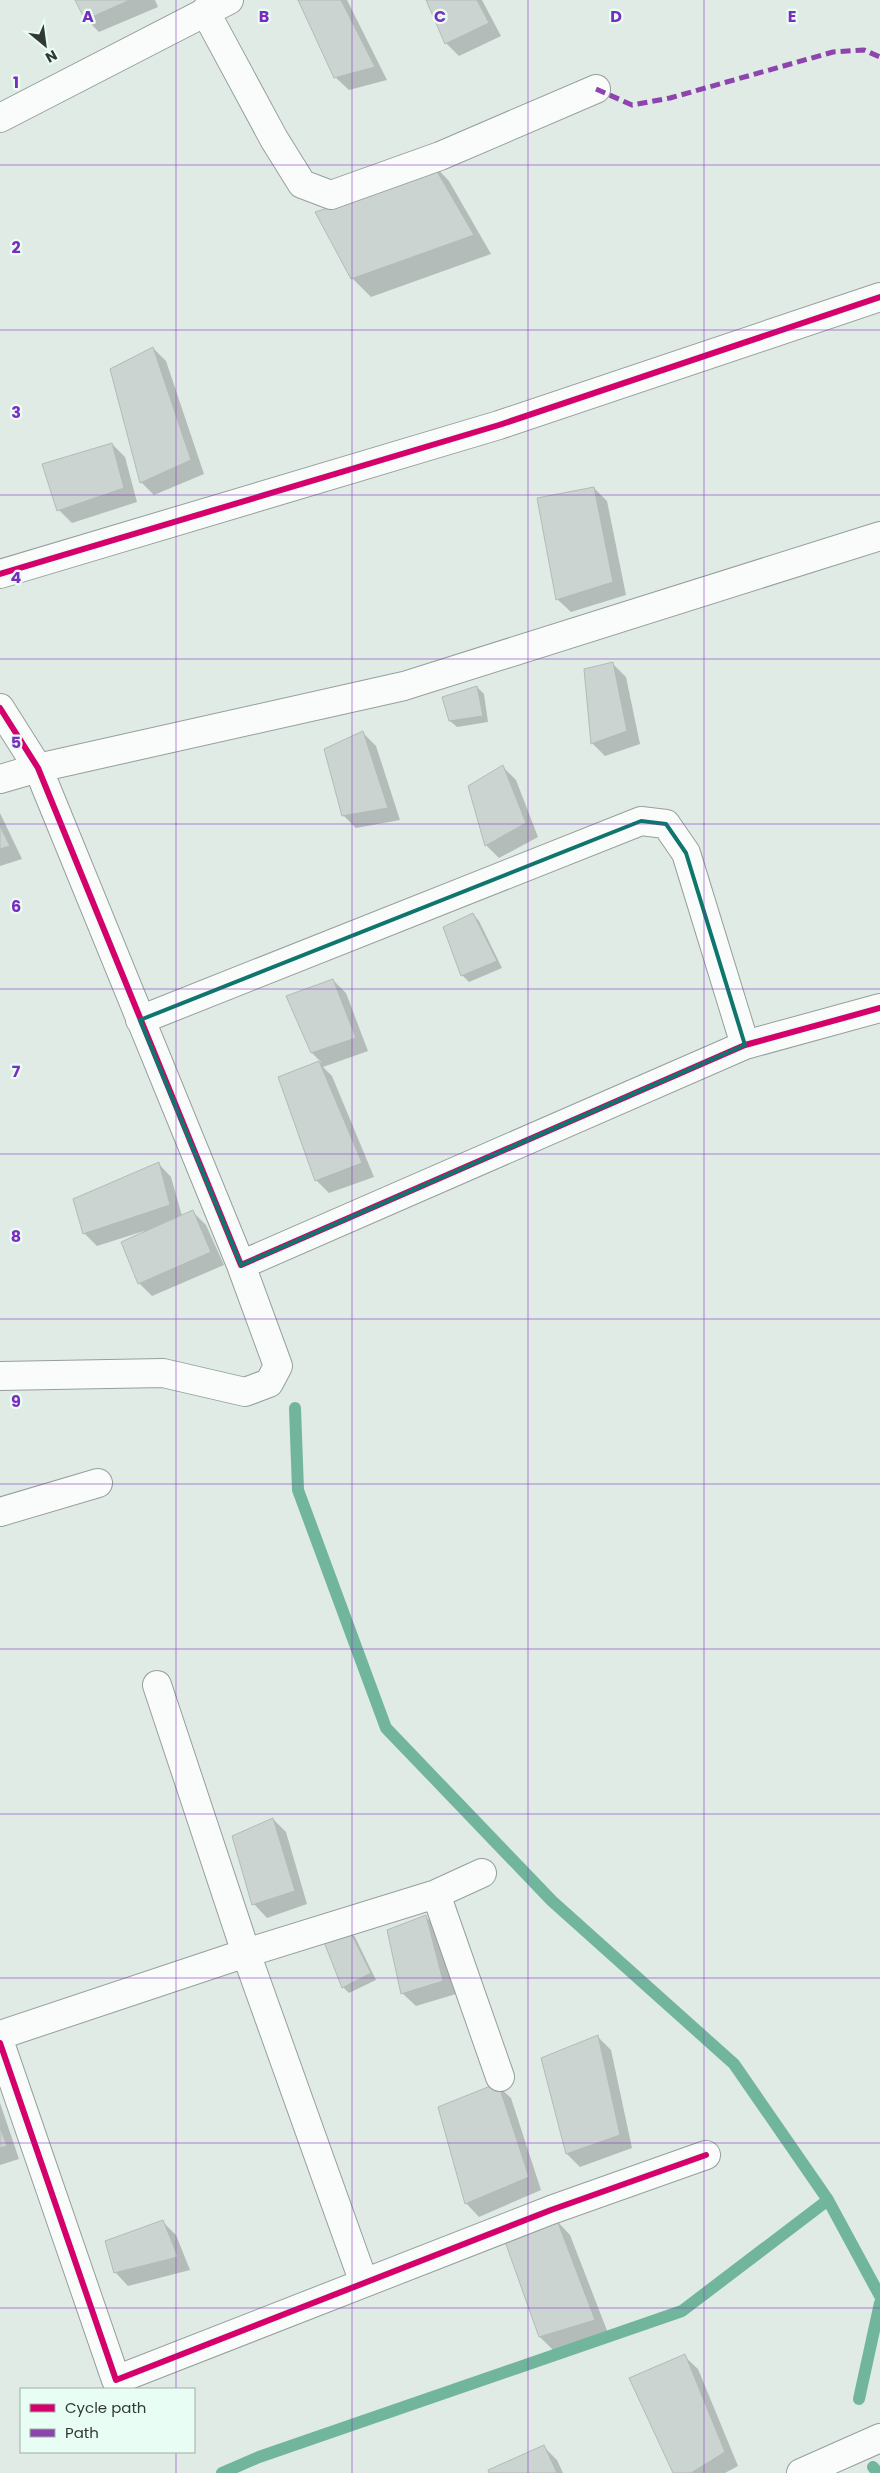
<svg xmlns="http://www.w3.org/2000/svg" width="880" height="2473" font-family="Poppins,sans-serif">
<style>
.shadow{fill:#0003}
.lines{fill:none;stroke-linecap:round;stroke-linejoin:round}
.stream{stroke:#71b69c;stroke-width:12}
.building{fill:#cbd4d0;stroke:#b2bbb7}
.minor-casing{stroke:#969f9b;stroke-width:30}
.minor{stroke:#fafcfb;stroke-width:28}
.quiet{stroke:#8e44ad;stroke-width:5;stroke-dasharray:10 5;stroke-linecap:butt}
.cycleway-casing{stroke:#e8fef4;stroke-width:9}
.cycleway{stroke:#d6006c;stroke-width:6}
.marked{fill:none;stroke:#0f766e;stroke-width:4;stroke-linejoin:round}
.grid{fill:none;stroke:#7b2cbf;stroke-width:1;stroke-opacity:0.55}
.grid-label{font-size:16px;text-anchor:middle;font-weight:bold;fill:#7b2cbf;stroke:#e8fef4;stroke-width:4.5;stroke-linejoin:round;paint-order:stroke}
</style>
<rect width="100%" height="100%" fill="#e0ebe6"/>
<path class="shadow" d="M77,0H155L158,7L99,32L86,19Z
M299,0H347L387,80L349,90L335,77Z
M427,0H482L501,36L459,56L446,43Z
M431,162L449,181L491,254L371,297L352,278L389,190Z
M153,348L166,361L204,474L154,495L141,482Z
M112,444L125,457L137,502L72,523L59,510Z
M594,488L607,501L626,595L571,612L557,599Z
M613,664L626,677L640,744L605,756L592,743Z
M477,687L484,694L488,722L457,727L450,721Z
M363,733L376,746L400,820L356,828L343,815Z
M503,767L516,780L538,837L499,858L486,845Z
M0,813L22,859L0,866Z
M473,914L479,921L502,968L469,982L462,975Z
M333,980L346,993L368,1051L323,1067L332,1076L374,1177L329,1193L316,1180L280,1078L321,1062L312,1053Z
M158,1163L171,1177L182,1216L193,1212L206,1225L224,1265L152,1296L139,1283L144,1231L97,1246L84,1233Z
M273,1819L286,1832L307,1904L267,1918L254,1904Z
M425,1916L438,1929L456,1994L416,2006L402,1993Z
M349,1930L355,1937L376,1980L349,1993L343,1987Z
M598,2037L611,2050L632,2148L580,2167L567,2154L543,2059Z
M497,2085L511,2098L541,2190L479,2217L466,2203Z
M0,2103L19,2159L0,2165Z
M557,2221L570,2235L608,2333L553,2350L540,2337L503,2234Z
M163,2222L176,2235L190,2270L128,2286L115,2272Z
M684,2356L698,2369L738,2466L725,2473H674Z
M544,2447L557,2460L563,2473H491Z"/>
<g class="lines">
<path class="stream" d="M295,1408L298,1490L386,1728L552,1901L734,2064L828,2200
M859,2399L880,2303
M873,2467L878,2473
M222,2473L259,2457L682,2311L828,2200L880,2296"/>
</g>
<path class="building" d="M75,0H130L85,20Z
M298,0H341L375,67L334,78Z
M426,0H477L489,23L445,44Z
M431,161L474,235L351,279L315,212L388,189Z
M153,347L191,460L140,483L110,369Z
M112,443L124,488L57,511L42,464Z
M594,487L613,582L556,600L537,498Z
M613,662L627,731L591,744L584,669Z
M477,686L483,716L449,721L442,697Z
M363,731L388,808L342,816L324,749Z
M503,765L526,823L485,846L468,786Z
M0,826L10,846L0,849Z
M473,913L497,961L461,976L443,927Z
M333,979L356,1038L311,1053L286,996Z
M319,1061L362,1163L315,1181L278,1077Z
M159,1162L170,1205L83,1234L73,1199Z
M193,1210L211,1252L138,1284L121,1242Z
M273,1818L295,1891L252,1905L232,1836Z
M426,1915L443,1981L401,1994L387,1930Z
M349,1929L371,1973L342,1988L324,1942Z
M598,2035L620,2135L566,2154L541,2058Z
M498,2083L529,2177L465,2204L438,2107Z
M0,2127L7,2146L0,2148Z
M163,2220L178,2257L114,2273L105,2241Z
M557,2220L595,2320L539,2337L502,2233Z
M685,2354L725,2452L691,2473H673L629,2378Z
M544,2445L557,2473H489L488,2470Z"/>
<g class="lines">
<g class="minor-casing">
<path id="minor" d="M205,11L274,139L302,184L331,195L440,156L596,89
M0,118L229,0
M0,574L499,425L880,297
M0,708L38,768L241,1265L745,1045L880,1008
M0,779L38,768L404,686L880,536
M140,1020L641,821L666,824L686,853L745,1045
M0,1376L163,1373L245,1392L269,1383L278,1366L241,1265
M0,1512L98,1483
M157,1685L246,1953L364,2283
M436,1894L500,2077
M0,2035L246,1953L436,1894L482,1873
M0,2043L116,2380L551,2210L706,2155
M801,2473L880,2438"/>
</g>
<use href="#minor" class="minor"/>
<path class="quiet" d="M596,89L632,105L670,98L833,52L864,50L880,57"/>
<g class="cycleway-casing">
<path id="cycleway" d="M0,574L499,425L880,297
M0,708L38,768L241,1265L745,1045L880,1008
M0,2043L116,2380L551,2210L706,2155"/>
</g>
<use href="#cycleway" class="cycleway"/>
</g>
<path class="marked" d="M641,821L666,824L686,853L745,1045L241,1265L140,1020Z"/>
<path class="grid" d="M176,0V2389M352,0V2473M528,0V2473M704,0V2473M0,165H880M0,330H880M0,495H880M0,659H880M0,824H880M0,989H880M0,1154H880M0,1319H880M0,1484H880M0,1649H880M0,1814H880M0,1978H880M0,2143H880M0,2308H880M176,2452V2473"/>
<g class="grid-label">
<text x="88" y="22">A</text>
<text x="264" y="22">B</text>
<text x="440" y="22">C</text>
<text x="616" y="22">D</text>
<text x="792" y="22">E</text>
<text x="16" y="88">1</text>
<text x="16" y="253">2</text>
<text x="16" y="418">3</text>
<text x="16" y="583">4</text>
<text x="16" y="748">5</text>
<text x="16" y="912">6</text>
<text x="16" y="1077">7</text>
<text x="16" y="1242">8</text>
<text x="16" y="1407">9</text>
</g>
<rect x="20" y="2388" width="175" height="65" fill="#e8fef4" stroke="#9fafa8"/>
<rect x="30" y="2404" width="25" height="8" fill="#d6006c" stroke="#9fafa8"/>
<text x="65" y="2413" font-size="15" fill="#313935">Cycle path</text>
<rect x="30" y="2429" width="25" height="8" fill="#8e44ad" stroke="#9fafa8"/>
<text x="65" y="2438" font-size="15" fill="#313935">Path</text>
<g transform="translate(45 45) rotate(151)" stroke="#e8fef4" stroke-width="4" paint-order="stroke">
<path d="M0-4L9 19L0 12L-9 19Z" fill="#313935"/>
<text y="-8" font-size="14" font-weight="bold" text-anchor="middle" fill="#313935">N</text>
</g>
</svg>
